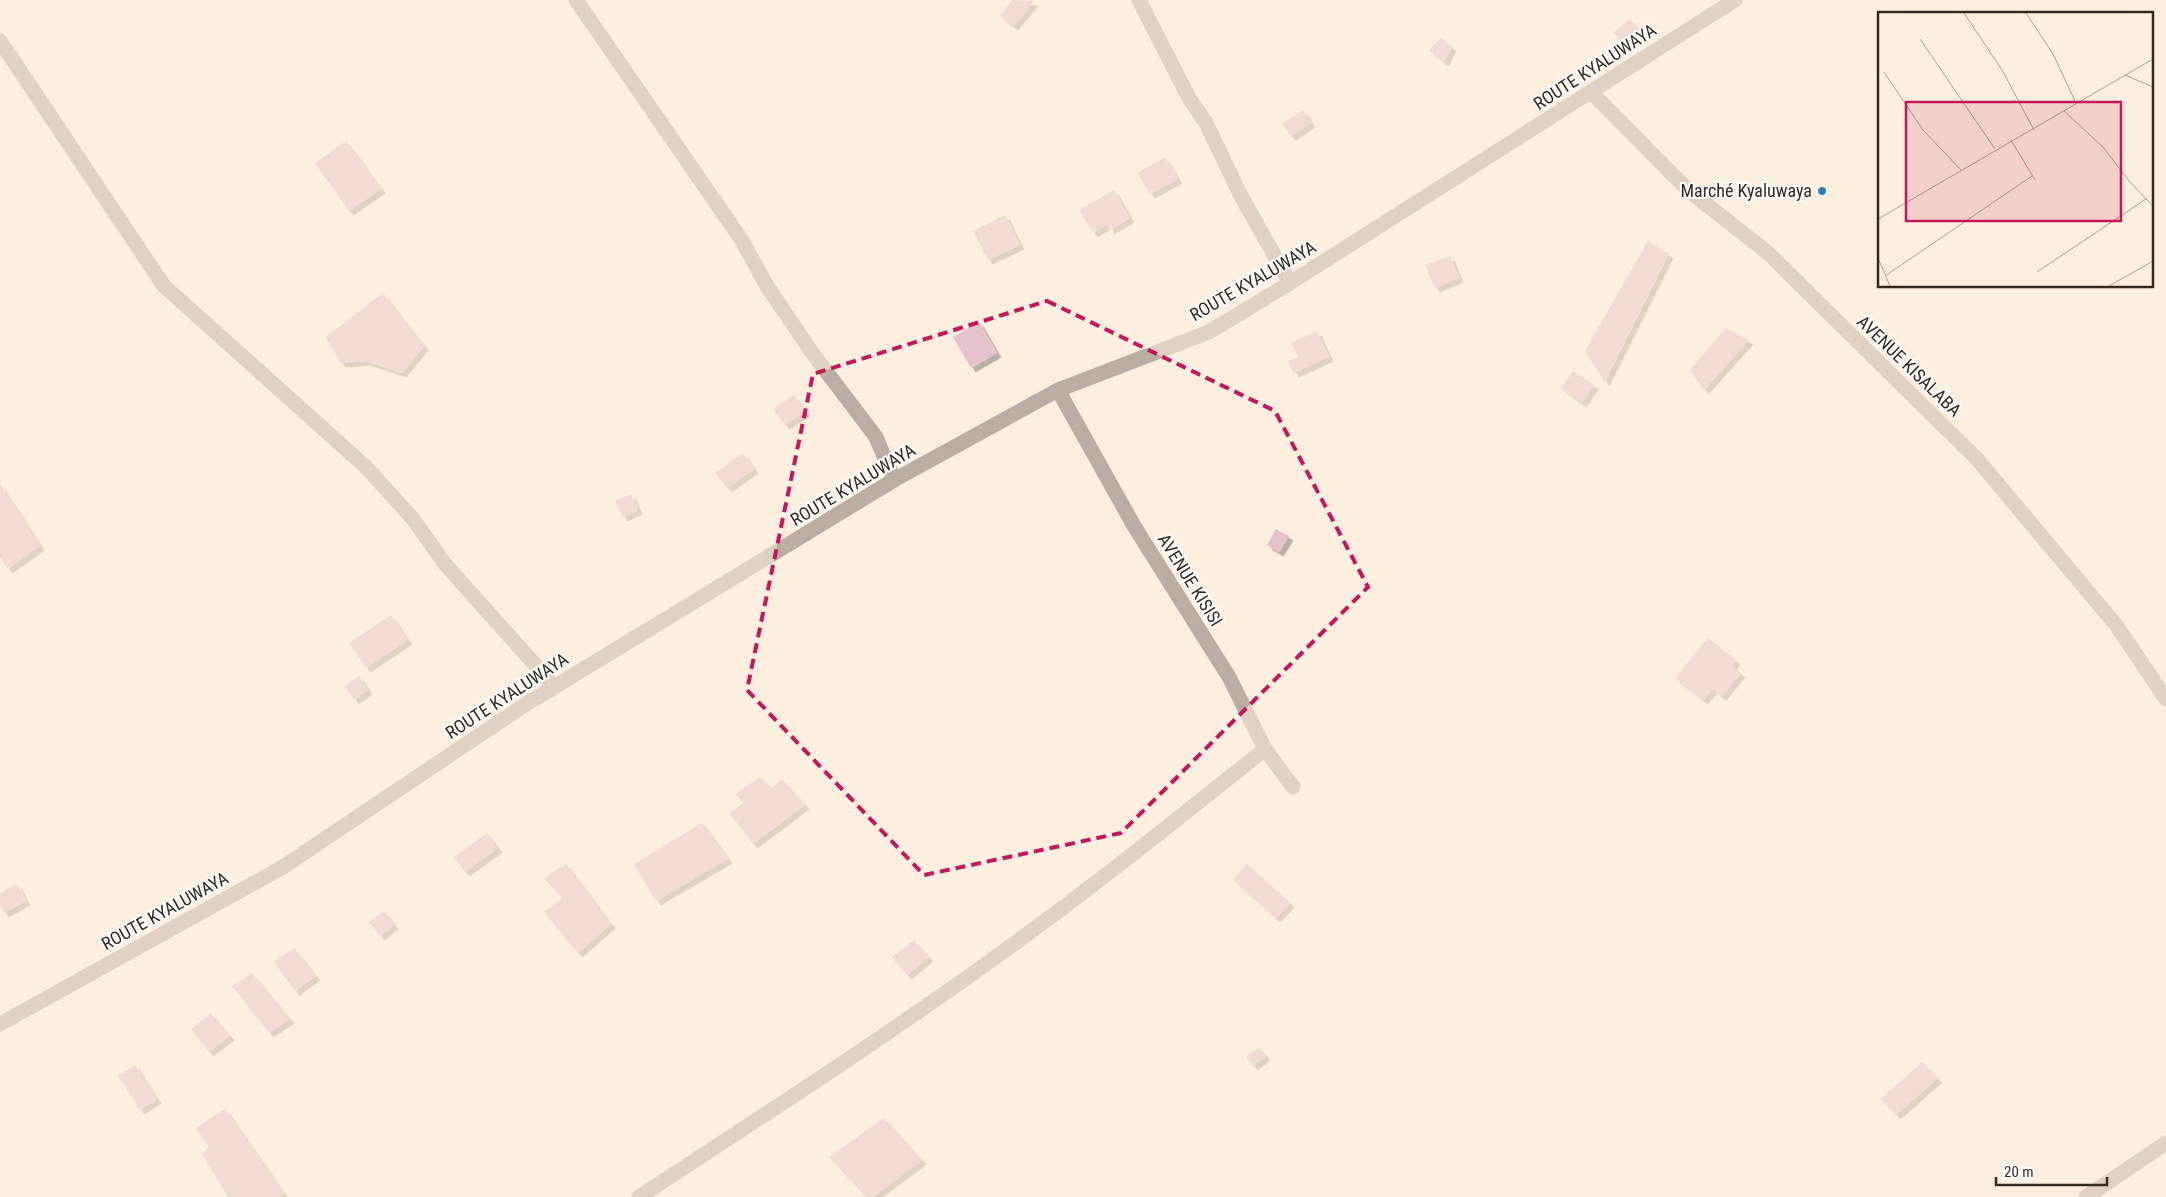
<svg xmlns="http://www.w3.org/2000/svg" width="2166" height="1197" font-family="'Roboto Condensed',sans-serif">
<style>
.building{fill:#e5c1cb;filter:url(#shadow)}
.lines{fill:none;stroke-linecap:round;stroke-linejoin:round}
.minor{stroke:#baada4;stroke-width:15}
.marked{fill:none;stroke:#c2185b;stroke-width:4;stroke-dasharray:10 6;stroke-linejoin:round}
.poi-dot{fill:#377db2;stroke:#fff;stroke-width:2}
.labels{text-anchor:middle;stroke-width:4;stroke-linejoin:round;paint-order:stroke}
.street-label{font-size:18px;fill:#322a1f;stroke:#fff}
.poi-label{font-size:18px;fill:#322a1f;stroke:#fff;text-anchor:end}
.inset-road{fill:none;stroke:#aca092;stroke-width:1}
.view{fill:#c2185b;fill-opacity:0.15;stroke:#c2185b;stroke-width:2.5}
.inset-edge{fill:none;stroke:#322a1f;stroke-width:2.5}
</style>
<defs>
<filter id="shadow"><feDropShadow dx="4.5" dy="4.5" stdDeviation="0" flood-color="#0004"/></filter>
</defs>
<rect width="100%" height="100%" fill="#fdefdf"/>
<path class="building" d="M1012,0L1034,1L1014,26L1000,16Z
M1630,19L1638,29L1621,42L1613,33Z
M1441,38L1452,47L1444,62L1429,50Z
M1303,110L1311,123L1291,136L1282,124Z
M346,141L381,189L349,211L315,163Z
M1165,157L1178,179L1150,194L1137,173Z
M1114,190L1130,218L1110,230L1108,224L1093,233L1079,210Z
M1005,215L1020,245L988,260L973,231Z
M1648,241L1669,254L1605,382L1585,351Z
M1450,256L1459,278L1435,288L1425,265Z
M383,293L424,346L402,373L365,361L341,363L326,337Z
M979,322L997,353L971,368L953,337Z
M1726,328L1749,340L1704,390L1690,370Z
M1317,331L1329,357L1294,373L1288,361L1298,357L1291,343Z
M1573,371L1594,385L1582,403L1561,388Z
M794,395L805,412L785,425L773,409Z
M743,453L754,469L727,488L715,473Z
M0,484L40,546L8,569L0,557Z
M631,494L638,510L623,517L615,501Z
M1276,529L1289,536L1279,552L1267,545Z
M391,615L408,640L366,668L349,643Z
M1708,638L1736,660L1732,666L1741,673L1722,696L1713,689L1703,700L1675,678Z
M359,676L368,690L354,700L345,686Z
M760,777L772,788L782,779L805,805L753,844L729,813L744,803L735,794Z
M702,823L728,859L656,901L634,864Z
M487,833L498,848L465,872L454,857Z
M566,864L611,924L578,953L544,912L562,898L544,878Z
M1247,864L1290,903L1276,918L1233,880Z
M17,884L26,901L4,913L0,906V893Z
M384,911L394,925L380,936L369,922Z
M914,940L929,957L907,975L892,957Z
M294,948L316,976L295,991L274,962Z
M252,973L290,1019L269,1033L232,986Z
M211,1013L230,1036L209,1052L191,1029Z
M1259,1047L1266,1056L1253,1066L1246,1057Z
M1922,1062L1938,1078L1896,1115L1881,1099Z
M135,1065L157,1099L140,1110L118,1076Z
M225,1109L284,1194L281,1197H228L202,1154L209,1147L196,1128Z
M884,1118L922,1160L873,1197H866L829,1157Z"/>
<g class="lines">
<path class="minor" d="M576,0L741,239L767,286L813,354L876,437L894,480
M1139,0L1189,98L1206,123L1241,196L1290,283
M0,41L164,286L366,467L413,519L445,564L555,687
M1591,92L1688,190L1768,253L1977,459L2116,625L2166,699
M1058,390L1134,526L1229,677L1265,749L1293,787
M0,1024L283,867L523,706L894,480L1058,390L1209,332L1290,283L1735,0
M639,1197C764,1115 890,1034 1011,946C1098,883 1181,816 1265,749
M2086,1197L2166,1143"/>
</g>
<path d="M0 0H2166V1197H0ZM1047,301L1275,411L1368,587L1121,833L924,875L747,690L813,374Z" fill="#fdefdf" fill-opacity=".55" fill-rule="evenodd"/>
<path class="marked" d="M1047,301L1275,411L1368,587L1121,833L924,875L747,690L813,374Z"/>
<circle class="poi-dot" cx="1822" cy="191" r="5"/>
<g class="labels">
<g class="street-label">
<text transform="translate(1595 67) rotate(-33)" y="6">ROUTE KYALUWAYA</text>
<text transform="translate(1253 281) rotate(-30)" y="6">ROUTE KYALUWAYA</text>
<text transform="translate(1909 366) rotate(44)" y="6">AVENUE KISALABA</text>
<text transform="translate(853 485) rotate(-31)" y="6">ROUTE KYALUWAYA</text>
<text transform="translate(1190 580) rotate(58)" y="6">AVENUE KISISI</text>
<text transform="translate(507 696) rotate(-33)" y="6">ROUTE KYALUWAYA</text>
<text transform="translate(165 911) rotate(-29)" y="6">ROUTE KYALUWAYA</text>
</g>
<g class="poi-label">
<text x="1812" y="197">Marché Kyaluwaya</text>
</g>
</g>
<g transform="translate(1878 12)">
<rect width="275" height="275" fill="#fdefdf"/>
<path class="inset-road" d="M86,1L124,58L156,118M148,1L175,42L198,91M42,27L117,137M6,60L45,118L83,158M247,63L275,75M186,99L225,135L252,170L275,194M133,128L157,168M0,207L275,47M0,246L12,274M159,260L268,187M7,264L154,164M231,274L275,249"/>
<path class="view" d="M28,90H243V209H28Z"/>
<rect width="275" height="275" class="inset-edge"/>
</g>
<path d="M1996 1177v8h111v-8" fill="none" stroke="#322a1f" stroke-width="2.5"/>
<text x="2004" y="1177" font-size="15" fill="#322a1f" stroke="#ffffff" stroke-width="4" paint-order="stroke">20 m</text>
</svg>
